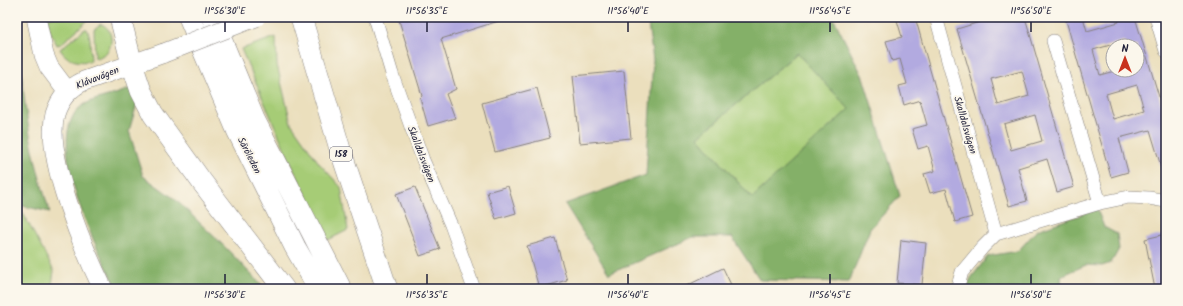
<svg xmlns="http://www.w3.org/2000/svg" width="1183" height="306" font-family="Kalam,sans-serif">
<style>
.green{fill:#a6cc76;stroke:#647758}
.forest{fill:#84b067;stroke:#536951;fill-rule:evenodd}
.building{fill:#b2aae0;fill-rule:evenodd}
.lines{fill:none;stroke-linecap:round;stroke-linejoin:round}
.street-casing{stroke:#86807c;stroke-width:14}
.secondary-casing{stroke:#86807c;stroke-width:20}
.primary-casing{stroke:#86807c;stroke-width:22}
.street{stroke:#fff;stroke-width:13}
.secondary{stroke:#fff;stroke-width:19}
.primary{stroke:#fff;stroke-width:21}
.secondary-bridge-casing{stroke:#86807c;stroke-width:20;stroke-linecap:butt}
.secondary-bridge{stroke:#fff;stroke-width:19}
.ticks{fill:none;stroke:#22223b;stroke-width:1.5}
.labels{text-anchor:middle;stroke-width:4;stroke-linejoin:round;paint-order:stroke}
.shield{fill:#fbf7ec;stroke:#636270;stroke-width:1}
.shield-label{font-size:9px;font-weight:bold;fill:#22223b}
.street-label{font-size:10px;fill:#22223b;stroke:#fbf7ec}
.neatline{fill:none;stroke:#22223b;stroke-width:1.5}
.ticks-label{font-size:10px;text-anchor:middle;fill:#22223b}
</style>
<rect width="100%" height="100%" fill="#fbf7ec"/>
<filter id="ink" filterUnits="userSpaceOnUse"><feTurbulence type="fractalNoise" baseFrequency=".025" numOctaves="2"/><feDisplacementMap in="SourceGraphic" scale="8" xChannelSelector="R" yChannelSelector="G"/><feConvolveMatrix kernelMatrix="1 2 1 2 8 2 1 2 1" color-interpolation-filters="sRGB"/></filter>
<filter id="wash" filterUnits="userSpaceOnUse"><feTurbulence type="fractalNoise" baseFrequency=".012" numOctaves="4" result="noise"/><feDisplacementMap in="SourceGraphic" scale="16" xChannelSelector="R" yChannelSelector="G"/><feGaussianBlur stdDeviation="0.9" result="paint"/><feColorMatrix in="noise" values="0 0 0 0 0 0 0 0 0 0 0 0 0 0 0 0 0 1.4 0 .05"/><feComposite in="paint" operator="in"/></filter>
<g filter="url(#wash)">
<rect width="100%" height="100%" fill="#ebdfbd"/>
<path class="green" d="M47,17H84L88,20L61,44L57,45L50,31Z
M101,24C113,28 114,45 106,53C103,55 100,57 97,58H95L94,29Z
M85,29H87L89,34L90,39L91,61C78,63 67,61 60,49Z
M276,37L277,65L291,123L319,163L341,187L348,230L328,240L290,161L241,49Z
M797,53L850,109L752,198L698,137Z
M17,202L54,271L52,284L47,289H17Z"/>
<path class="forest" d="M17,17L18,18C20,84 29,150 50,212L18,205L17,202Z
M647,17H833L863,77L900,196L870,229L849,282L760,280L732,237H693L609,274L565,204L646,175L653,60ZM797,53L849,109L752,198L698,137Z
M140,84L136,107L129,131L143,176L175,199L228,250L265,289H118C98,253 44,146 78,109C89,99 108,97 121,92C128,90 134,86 140,84Z
M1097,209L1104,227L1117,234L1119,249L1111,263L1102,266L1086,265L1061,276L1062,289H966L971,278L988,256L1018,251L1037,230Z"/>
<g id="blocks">
<path class="building" d="M398,17H502V20L441,39L456,89L446,94L455,118L428,126L420,98L422,96Z
M896,17H915L972,217L955,222L946,189L930,193L924,174L935,171L928,146L918,149L912,129L927,125L920,100L904,105L899,86L907,84L900,59L892,61L886,41L902,37Z
M996,17H1025L1074,187L1057,192L1047,159L1018,168L1027,201L1009,206L957,29ZM1022,71L1029,96L998,105L991,79ZM1035,115L1042,141L1011,150L1004,124Z
M1065,17H1083L1087,31L1119,22L1117,17H1135L1166,120V172L1163,173L1150,130L1119,138L1128,172L1111,177ZM1124,41L1126,46H1137V70H1118L1100,75L1093,50ZM1137,85L1144,110L1113,119L1106,94Z
M624,71L631,138L580,143L573,76Z
M537,88L550,138L495,152L482,103Z
M508,186L516,213L496,219L487,192Z
M415,187L440,249L420,256L396,194Z
M1166,234V289H1155L1145,239Z
M555,238L567,280L539,288L527,246Z
M901,240L926,243L922,285L897,283Z
M723,268L733,289H680Z"/>
</g>
</g>
<g filter="url(#ink)">
<use href="#blocks" fill-opacity="0" stroke="#86807c" stroke-width="1"/>
<g class="lines">
<g class="street-casing">
<path id="street" d="M375,17L392,74L423,160L451,225L474,289
M936,17L996,234
M1156,17L1166,51
M1053,41L1100,203
M957,289L962,272L982,248L996,234L1100,203L1129,197L1149,198L1166,201"/>
</g>
<g class="secondary-casing">
<path id="secondary" d="M36,17L44,55L49,67L67,91
M103,289C84,250 44,156 55,114C60,98 69,88 84,81L164,53"/>
</g>
<g class="primary-casing">
<path id="primary" d="M120,17L132,64L141,91L153,114L202,182L284,289
M189,17L237,130L295,247L319,289
M212,17L254,119L341,289
M301,17L340,149L387,289"/>
</g>
<use href="#street" class="street"/>
<use href="#secondary" class="secondary"/>
<use href="#primary" class="primary"/>
<g class="secondary-bridge-casing">
<path id="secondary-bridge" d="M164,53L256,17"/>
</g>
<use href="#secondary-bridge" class="secondary-bridge"/>
</g>
</g>
<path class="ticks" d="M225,22V32M427,22V32M628,22V32M830,22V32M1031,22V32M225,274V284M427,274V284M628,274V284M830,274V284M1031,274V284"/>
<g class="labels">
<rect class="shield" x="330" y="147" width="22" height="14" rx="3"/>
<g class="shield-label">
<text x="341" y="157">158</text>
</g>
<g class="street-label">
<text transform="translate(97 77) rotate(-22)" y="4">Klåvavägen</text>
<text transform="translate(966 125) rotate(74)" y="4">Skalldalsvägen</text>
<text transform="translate(422 154) rotate(69)" y="4">Skalldalsvägen</text>
<text transform="translate(250 155) rotate(63)" y="4">Säröleden</text>
</g>
</g>
<rect width="1183" height="306" fill="none" stroke="#fbf7ec" stroke-width="44"/>
<g transform="translate(1125 58)"><circle r="19" fill="#fbf7ec" stroke="#a4a2a5"/>
<path d="M0-3L7 15L0 10L-7 15Z" fill="#c8321e"/>
<text y="-6" font-size="11" font-weight="bold" text-anchor="middle" fill="#22223b">N</text>
</g>
<rect x="22" y="22" width="1139" height="262" class="neatline"/>
<g class="ticks-label">
<text x="225" y="14">11°56'30"E</text>
<text x="427" y="14">11°56'35"E</text>
<text x="628" y="14">11°56'40"E</text>
<text x="830" y="14">11°56'45"E</text>
<text x="1031" y="14">11°56'50"E</text>
<text x="225" y="298">11°56'30"E</text>
<text x="427" y="298">11°56'35"E</text>
<text x="628" y="298">11°56'40"E</text>
<text x="830" y="298">11°56'45"E</text>
<text x="1031" y="298">11°56'50"E</text>
</g>
</svg>
